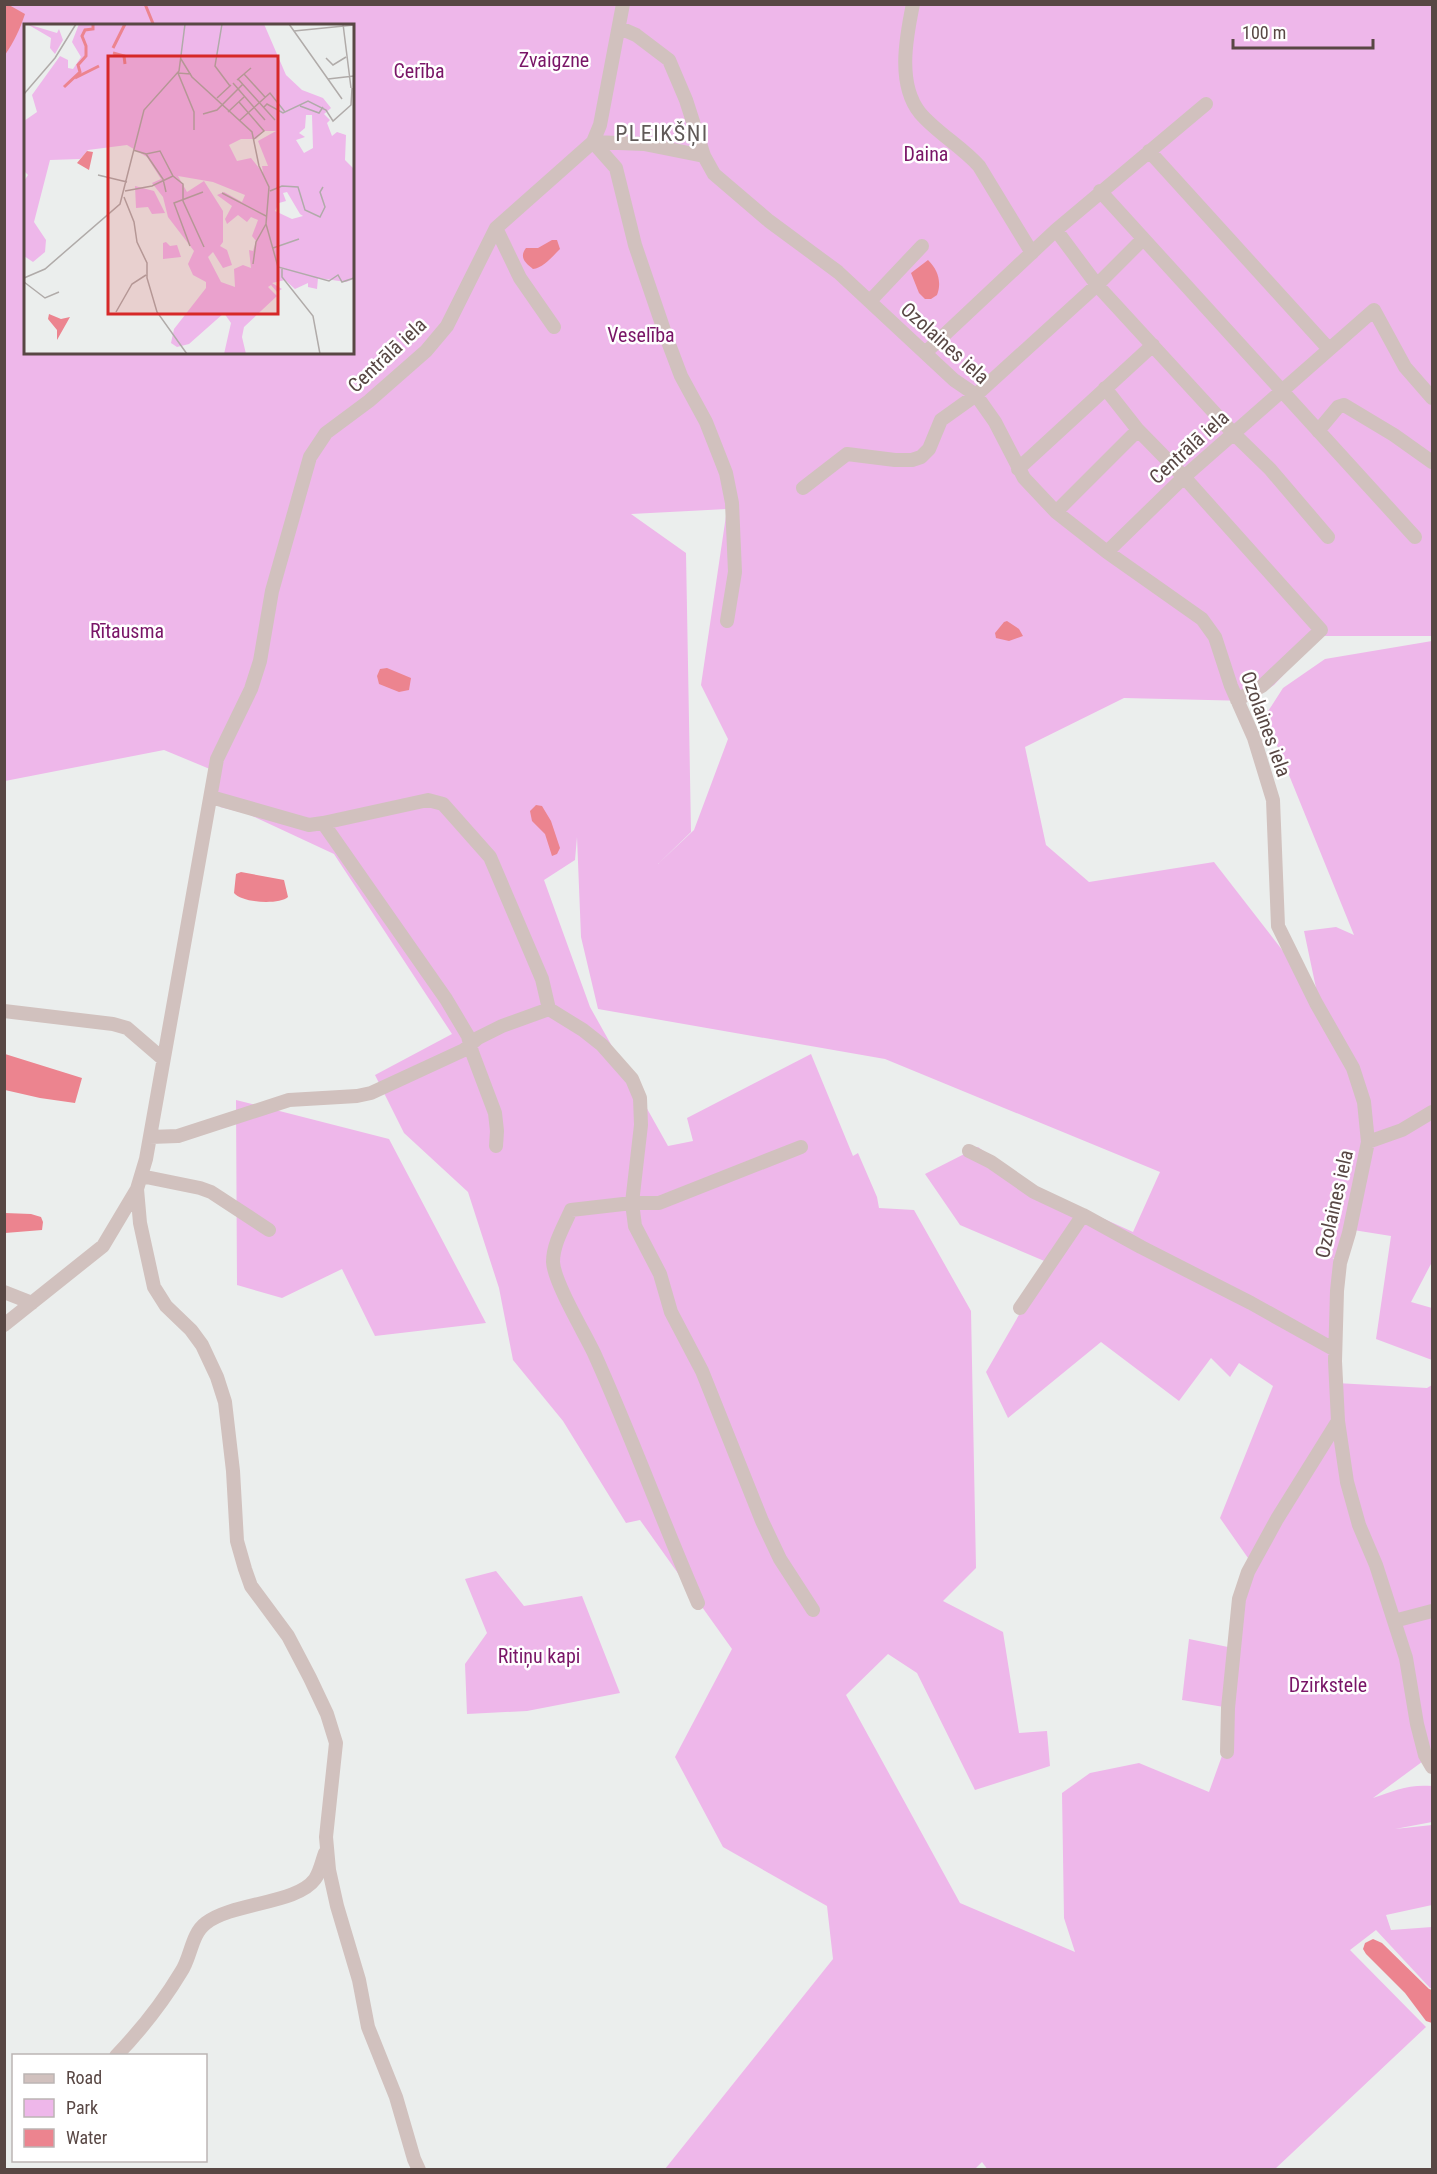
<svg xmlns="http://www.w3.org/2000/svg" width="1437" height="2174" font-family="'Roboto Condensed',sans-serif">
<style>
.green{fill:#eeb7ea;fill-rule:evenodd}
.water{fill:#ec848f}
.lines{fill:none;stroke-linecap:round;stroke-linejoin:round}
.stream{stroke:#ec848f;stroke-width:3}
.minor{stroke:#d1c1be;stroke-width:14}
.labels{text-anchor:middle;stroke-width:5;stroke-linejoin:round;paint-order:stroke}
.park-label{font-size:20px;fill:#791567;stroke:#fff}
.street-label{font-size:20px;fill:#584744;stroke:#fff}
.quarter-label{font-size:22px;letter-spacing:1.5px;fill:#605a58;stroke:#fff}
.inset-river{fill:none;stroke:#ec848f;stroke-width:3}
.inset-road{fill:none;stroke:#b0aba9;stroke-width:1.5}
.view{fill:#d62828;fill-opacity:0.15;stroke:#d62828;stroke-width:3}
.inset-edge{fill:none;stroke:#584744;stroke-width:3}
</style>
<rect width="100%" height="100%" fill="#ebeeed"/>
<path class="green" d="M5,5H1432V636H1320L1274,685L1250,701L1124,698L1025,747L1046,845L1089,882L1214,862L1314,991L1316,988L1304,931L1336,927L1354,935L1265,716L1283,688L1325,659L1432,641V1262L1411,1302L1432,1308V1360L1376,1339L1391,1236L1347,1229L1338,1259L1332,1258L1340,1262L1336,1383L1427,1388L1432,1385V1758L1430,1756L1373,1798C1394,1791 1408,1784 1432,1786V1822L1395,1829L1432,1825V1905L1386,1915L1391,1930L1432,1927V1988H1430L1376,1930L1350,1950L1426,2027L1275,2169L988,2170L982,2162L974,2170L665,2169L833,1959L827,1906L723,1847L675,1757L732,1649L640,1520L626,1523L563,1421L513,1360L499,1288L468,1192L404,1133L375,1075L452,1034L334,854L248,814L220,807L221,801L211,797L217,772L164,750L5,781ZM26,26H352V352H26ZM727,509L701,685L728,739L694,830L658,864L691,832L686,553L631,514ZM577,837L581,937L598,1009L885,1059L1160,1172L1133,1232L1036,1188L978,1147L925,1174L960,1225L1049,1263L986,1372L1008,1418L1101,1342L1179,1401L1211,1358L1230,1377L1239,1363L1273,1386L1220,1518L1248,1558L1228,1647L1189,1639L1182,1700L1224,1707L1223,1753L1209,1792L1139,1763L1090,1773L1062,1793L1064,1918L1075,1952L960,1903L846,1695L888,1654L917,1673L975,1790L1050,1766L1047,1731L1019,1733L1003,1632L943,1601L976,1568L971,1311L914,1210L879,1208L877,1197L858,1153L853,1156L811,1054L687,1118L693,1141L668,1146L590,1007L544,880L575,860Z
M236,1100L389,1139L486,1323L375,1336L342,1269L282,1298L237,1285Z
M496,1571L524,1606L582,1596L620,1693L527,1711L467,1714L465,1664L487,1633L465,1579Z"/>
<path class="water" d="M5,4L9,5L25,14C20,29 14,42 5,55Z
M552,240H557L560,249C553,256 543,268 533,269C525,263 519,257 526,248H538Z
M928,260C938,270 942,282 937,295L931,299H925L919,293L911,273Z
M1007,621L1019,629L1023,636L1009,641L996,638L995,633L1004,622Z
M387,668L411,678L409,690L399,692L379,684L377,676L380,669Z
M536,805L542,806L551,821L560,848L557,854L552,856L545,834L532,821L530,811Z
M241,872L284,880L288,897C279,905 242,903 234,893L236,874Z
M5,1054L82,1078L75,1103L40,1098L5,1090Z
M5,1213L31,1214L41,1217L43,1222L42,1230L5,1233Z
M1373,1939L1382,1943L1429,1989L1432,1990V2023L1426,2021L1405,1993L1366,1954L1363,1949L1365,1943Z"/>
<g class="lines">
<path class="stream" d="M145,4L154,26"/>
<path class="minor" d="M913,4C906,38 897,84 920,113C937,133 961,146 979,166L1032,253
M620,28L636,35L669,60L686,100L704,156L714,174L769,221L838,272L954,380L976,395L995,422L1024,478L1056,512L1107,552L1202,619L1215,637L1231,686L1254,738L1273,800L1278,926L1316,1003L1353,1068L1364,1102L1368,1142L1349,1233L1340,1263L1337,1291L1335,1361L1338,1421L1347,1482L1359,1525L1376,1565L1406,1658L1417,1724L1425,1755L1432,1767
M1149,151L1328,348
M704,156L644,144L593,142L616,168L635,245L667,339L681,376L706,422L726,473L732,503L735,572L727,621
M1100,191L1415,537
M496,228L520,278L554,327
M1056,230L1097,285L1233,433L1270,469L1328,537
M870,301L922,246
M925,353L1056,230L1206,104
M1105,388L1138,430L1184,477L1321,630L1262,686L1237,700
M1318,431L1338,407L1344,405L1394,435L1432,462
M1018,469L1153,345
M803,488L847,454L895,460H912L921,457L929,449L941,420L976,395L1097,285L1143,239
M1056,512L1138,430
M1107,552L1184,477L1374,310L1405,367L1432,398
M211,797L309,825L323,823L446,999L468,1036L472,1052L495,1113L497,1131L496,1146
M323,823L428,800L443,804L490,857L542,979L549,1009L583,1030L602,1045L632,1079L640,1098L641,1125L632,1203L635,1226L660,1274L671,1312L702,1371L762,1521L780,1559L813,1610
M4,1011L113,1024L127,1028L163,1059
M150,1137L178,1136L289,1100L357,1096L371,1093L464,1050L478,1038L502,1026L549,1009
M1368,1142L1402,1130L1432,1112
M969,1151L991,1162L1034,1192L1083,1215L1141,1247L1251,1303L1335,1350
M141,1176L200,1188L211,1192L269,1230
M137,1189L140,1223L154,1287L166,1306L191,1330L202,1345L217,1377L225,1402L233,1471L237,1541L245,1569L251,1586L288,1636L310,1678L327,1714L336,1743L326,1837L329,1870L337,1906L359,1980L368,2027L396,2097L414,2159L419,2170
M4,1292L32,1303
M1020,1308L1083,1215
M4,1325L103,1246L137,1189L146,1159L217,759L251,689L260,661L272,591L310,457L326,433L369,401L426,351L447,326L496,228L593,142L600,125L623,4
M698,1603C662,1520 631,1435 594,1353C584,1332 554,1282 553,1262C553,1244 564,1226 571,1210L632,1203H659L801,1147
M1394,1621L1432,1611
M1227,1752L1228,1708L1239,1599L1248,1572L1277,1519L1338,1421
M116,2056C140,2031 163,2002 181,1972C191,1958 191,1934 206,1923C234,1902 297,1904 315,1879C320,1872 322,1861 325,1853"/>
</g>
<g class="labels">
<g class="park-label">
<text x="554" y="67">Zvaigzne</text>
<text x="419" y="78">Cerība</text>
<text x="926" y="161">Daina</text>
<text x="641" y="342">Veselība</text>
<text x="127" y="638">Rītausma</text>
<text x="539" y="1663">Ritiņu kapi</text>
<text x="1328" y="1692">Dzirkstele</text>
</g>
<g class="street-label">
<text transform="translate(945 343) rotate(42)" y="7">Ozolaines iela</text>
<text transform="translate(387 355) rotate(-43)" y="7">Centrālā iela</text>
<text transform="translate(1189 447) rotate(-42)" y="7">Centrālā iela</text>
<text transform="translate(1266 724) rotate(70)" y="7">Ozolaines iela</text>
<text transform="translate(1334 1204) rotate(-77)" y="7">Ozolaines iela</text>
</g>
<g class="quarter-label">
<text x="662" y="141">PLEIKŠŅI</text>
</g>
</g>
<g transform="translate(24 24)">
<rect width="330" height="330" fill="#ebeeed"/>
<path d="M3,0L33,9L35,5L39,16L31,30L26,24L27,14ZM55,0H240L262,51L278,66L299,74L307,84L300,90L306,96L303,99L308,112L313,108L322,111L321,136L330,145V255L322,258L294,254L293,265L284,263V259L271,265L261,256L248,259L258,265L253,268L247,261L244,263L253,272L220,303L218,313L222,330H200L207,299L200,289L165,320L153,323L147,319L150,305L182,264V258L169,251L164,240L170,227L144,193L139,173L128,159L137,155L123,133L103,121L64,126L56,135L26,136L10,198L22,216L21,228L9,238L0,232V157L4,151L0,147V97L13,88L8,71L36,32L44,36V44L49,45L57,33L48,18ZM282,91H288L289,124L280,129L272,116L281,113L275,109L281,104ZM240,107H252L234,117L244,142H238L239,149L227,134L213,137L205,121L217,115H232ZM154,152L189,158L221,171L218,178L200,168L193,171L208,182L201,195L203,200L214,191L223,198L227,193L234,196L228,212L232,217L229,227L225,226L227,244L219,241L210,245L211,263L197,258L184,233L189,228L199,244L208,241L203,226L196,222L199,218V187L180,157L163,168ZM263,168L276,190L279,192L268,195L251,187L255,179L262,177L259,169ZM111,162L130,167L141,189L128,190L124,183L112,184ZM142,218L146,222L153,221L157,233L139,235V219Z" fill="#eeb7ea" fill-rule="evenodd"/>
<path d="M63,127L69,128L65,146L53,139ZM25,290L37,295L46,293L33,316V306L24,295Z" fill="#ec848f"/>
<path class="inset-river" d="M89,24L101,0M89,29L100,32L101,40M51,54L75,42M40,63L56,48L54,41L62,32V22L58,12L61,6L69,5V0"/>
<path class="inset-road" d="M198,0L191,42L206,62M265,0L318,75M319,0L327,64M270,7L330,1M302,34L309,41L322,33M157,35L168,53L228,108L235,142L245,163L242,200L254,243L305,257L314,251L318,258L330,254M167,50L154,49L170,88V106M220,50L241,73M214,55L251,96M304,55L330,52M213,56L227,44M209,59L241,96M0,70L31,34L52,0M193,74L207,61M215,78L240,107L230,115M276,82L295,89L299,83M240,83L243,80L259,89L284,77L302,86L309,97L327,81L328,64M204,88L220,73M179,90L193,86L219,60M215,97L246,69L261,88M109,126L122,130L139,155L142,168M122,130L136,127L149,152L159,160V177L180,223M74,151L103,158M101,167L128,162L149,152M246,167L258,162L274,163L281,186L296,193L301,183L296,168L299,163M198,169L242,192M100,173L110,198L113,218L123,239V254L133,288L163,330M166,222L150,179L179,168M249,224L275,215M229,240L232,218L242,200M258,245V253L289,292L296,330M0,254L21,245L96,180L120,86L155,47L161,0M0,258L21,274L35,268M92,288L108,260L122,251"/>
<path class="view" d="M84,32H254V290H84Z"/>
<rect width="330" height="330" class="inset-edge"/>
</g>
<rect width="1437" height="2174" fill="none" stroke="#584744" stroke-width="12"/>
<rect x="12" y="2054" width="195" height="108" fill="#ffffff" stroke="#bcb5b4" stroke-width="1.5"/>
<rect x="24" y="2074" width="30" height="9" fill="#d1c1be" stroke="#bcb5b4" stroke-width="1.5"/>
<text x="66" y="2084" font-size="18" fill="#584744">Road</text>
<rect x="24" y="2099" width="30" height="18" fill="#eeb7ea" stroke="#bcb5b4" stroke-width="1.5"/>
<text x="66" y="2114" font-size="18" fill="#584744">Park</text>
<rect x="24" y="2129" width="30" height="18" fill="#ec848f" stroke="#bcb5b4" stroke-width="1.5"/>
<text x="66" y="2144" font-size="18" fill="#584744">Water</text>
<path d="M1233 39v9h140v-9" fill="none" stroke="#584744" stroke-width="3"/>
<text x="1242" y="39" font-size="18" fill="#584744" stroke="#ffffff" stroke-width="4.5" paint-order="stroke">100 m</text>
</svg>
